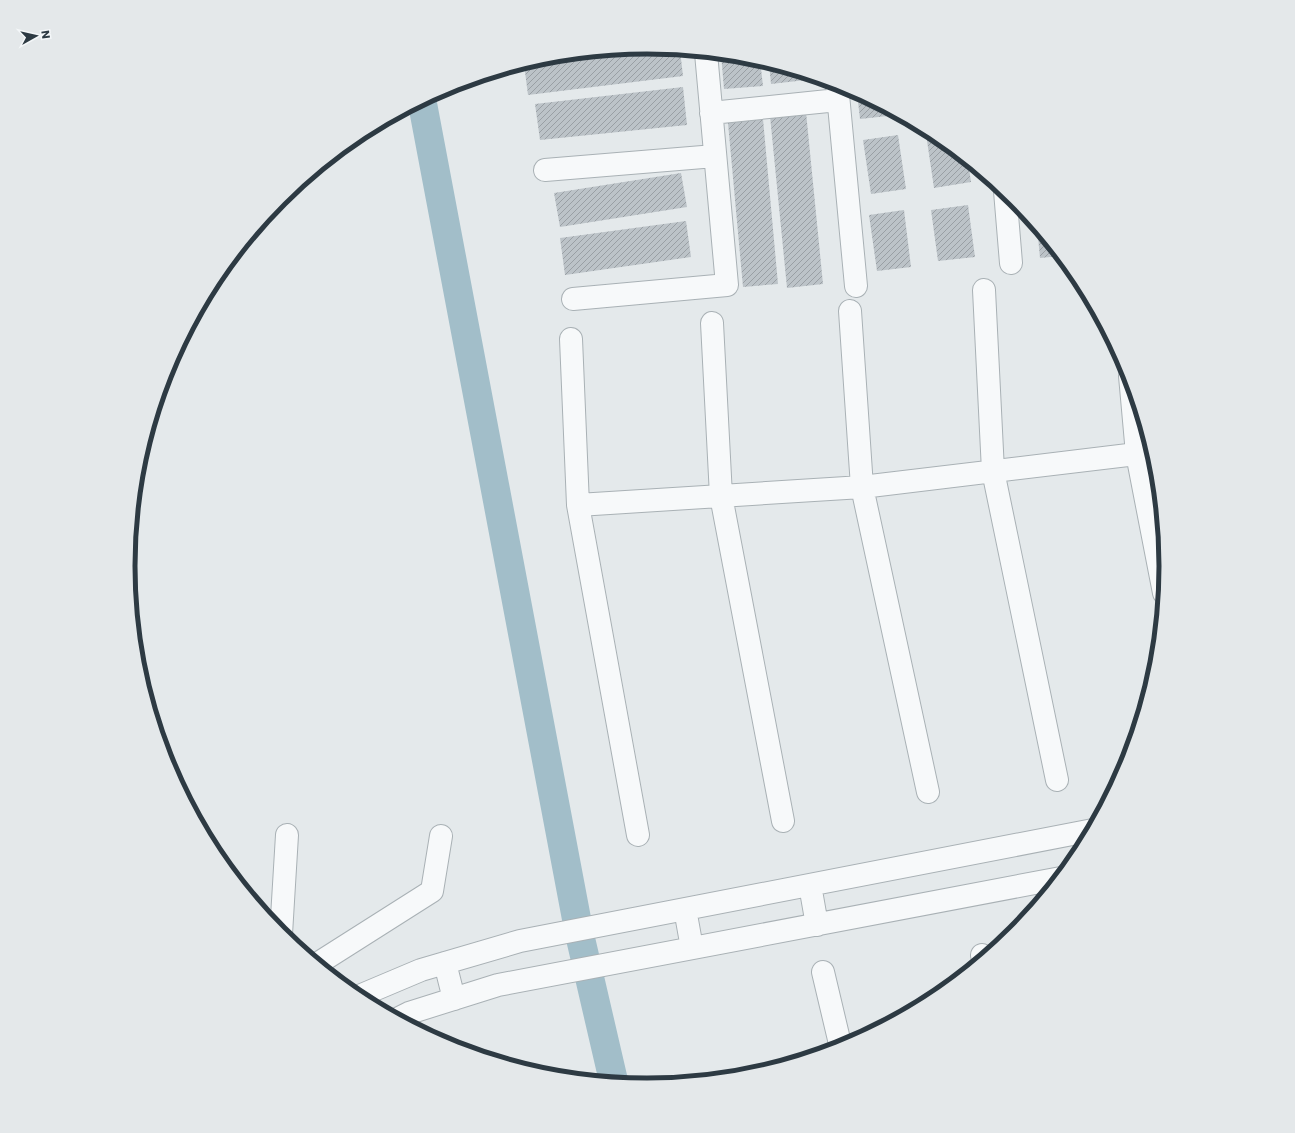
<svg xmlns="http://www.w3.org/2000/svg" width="1295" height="1133" font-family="Poppins,sans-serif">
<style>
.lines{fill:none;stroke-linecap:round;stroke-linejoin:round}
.canal{stroke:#a2bec9;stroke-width:29}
.building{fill:url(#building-hatch)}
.minor-casing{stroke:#a9b1b5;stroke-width:24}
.minor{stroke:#f7f9fa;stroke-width:22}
.rim{fill:none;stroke:#2d3a43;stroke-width:5}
</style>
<defs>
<pattern id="building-hatch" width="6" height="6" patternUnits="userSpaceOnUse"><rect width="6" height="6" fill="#bcc3c8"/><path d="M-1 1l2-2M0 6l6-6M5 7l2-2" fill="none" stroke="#999fa4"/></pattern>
</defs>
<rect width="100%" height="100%" fill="#e4e9eb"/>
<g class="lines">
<path class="canal" d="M422,101L579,932L614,1083"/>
</g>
<path class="building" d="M648,47L680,50L683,76L528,95L524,64L531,61Z
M721,54L749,57L760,60L763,86L724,89Z
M769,63L805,74L806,80L771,84Z
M683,87L687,125L540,140L535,104Z
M857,93L897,114V115L860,119Z
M806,112L823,284L787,288L770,116Z
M763,119L778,284L743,287L728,123Z
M933,133L968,161L971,182L934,188L926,134Z
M898,135L906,189L871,194L863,140Z
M681,173L687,207L560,227L554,193Z
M968,205L975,257L938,261L931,210Z
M904,210L911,267L877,271L869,215Z
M686,221L691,257L565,275L560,238Z
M1037,226L1061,256L1040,258Z"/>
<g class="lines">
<g class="minor-casing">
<path id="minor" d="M837,84L856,286
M711,113L838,100
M545,170L715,156
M1005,191L1011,263
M984,290L993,471L1057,780
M573,299L727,285L706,53
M850,311L862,487L928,792
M712,323L721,496L783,821
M571,339L578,505L638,835
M1130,376L1137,454L1164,593
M578,505L862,487L1153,452
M810,885L817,925
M685,909L692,948
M281,934L287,835
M982,955L983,960
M445,963L454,999
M317,964L432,891L441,836
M823,972L841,1048
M357,997L421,970L520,941L1093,830
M397,1019L409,1013L498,985L1061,878"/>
</g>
<use href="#minor" class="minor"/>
</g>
<path d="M0 0H1295V1133H0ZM135 566a512 512 0 1 1 1024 0a512 512 0 1 1-1024 0Z" fill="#e4e8ea" fill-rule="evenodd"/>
<path class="rim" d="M135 566a512 512 0 1 1 1024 0a512 512 0 1 1-1024 0Z"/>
<g transform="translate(36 36) rotate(82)" stroke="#f4f7f9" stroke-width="3" paint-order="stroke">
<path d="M0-3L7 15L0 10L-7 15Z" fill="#2d3a43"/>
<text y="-6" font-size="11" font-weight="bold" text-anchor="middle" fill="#2d3a43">N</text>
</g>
</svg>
